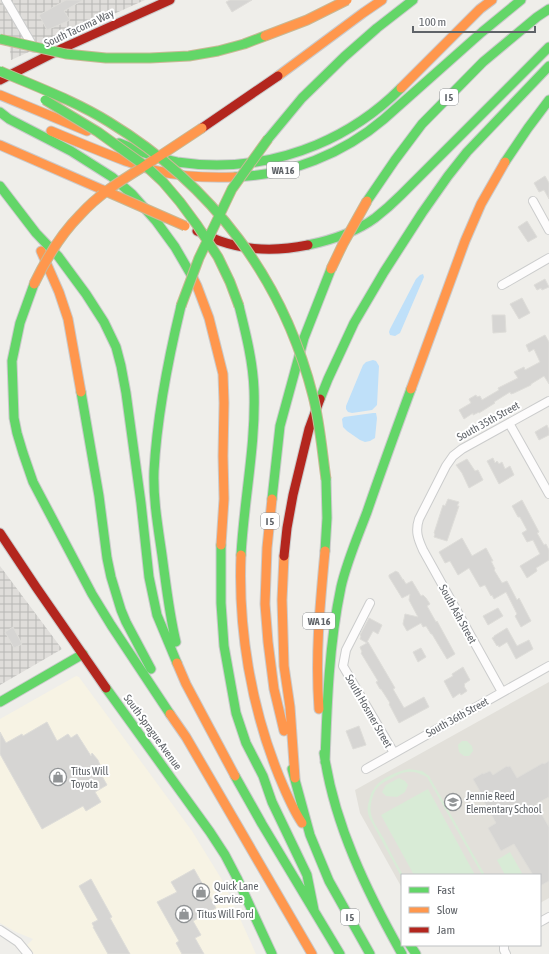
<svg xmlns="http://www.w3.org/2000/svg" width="549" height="954" font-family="'Asap Condensed',sans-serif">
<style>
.commercial{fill:#f7f3e4}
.industrial{fill:url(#industrial-grid)}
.education{fill:#e2e0da}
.park{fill:#d8ebd6}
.water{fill:#bfe0f9}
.building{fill:#d6d5d3;stroke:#deddd9}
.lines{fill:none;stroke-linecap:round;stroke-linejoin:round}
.street-casing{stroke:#cbcccc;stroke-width:10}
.fast-casing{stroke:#cacacb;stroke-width:11}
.slow-casing{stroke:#cacacb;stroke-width:11}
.jam-casing{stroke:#cacacb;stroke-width:11}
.street{stroke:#fdfcfc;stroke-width:8}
.fast{stroke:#63d668;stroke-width:9}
.slow{stroke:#ff974d;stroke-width:9}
.jam{stroke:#b3261e;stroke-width:9}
.fast-bridge-casing{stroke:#c8b996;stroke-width:11;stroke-linecap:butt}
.slow-bridge-casing{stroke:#c8b996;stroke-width:11;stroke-linecap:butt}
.fast-bridge{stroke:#63d668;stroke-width:9}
.slow-bridge{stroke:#ff974d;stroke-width:9}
.labels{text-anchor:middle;stroke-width:4;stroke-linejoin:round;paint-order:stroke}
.shield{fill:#fff;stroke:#8f9295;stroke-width:1}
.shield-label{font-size:10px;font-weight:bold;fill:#5f6368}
.street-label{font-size:11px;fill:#5f6368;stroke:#fff}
.poi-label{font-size:11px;fill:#5f6368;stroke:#fff;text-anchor:start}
</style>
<defs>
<pattern id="industrial-grid" width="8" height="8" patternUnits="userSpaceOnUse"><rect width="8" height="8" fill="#dfddda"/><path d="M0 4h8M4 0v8" fill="none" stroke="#b8b7b5"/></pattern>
</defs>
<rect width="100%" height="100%" fill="#efeeea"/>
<path class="commercial" d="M76,676L79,677L192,831L224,883L256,954H34L27,945L33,939L16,932L0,923V719Z"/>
<path class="industrial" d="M0,0H145L11,60L9,41L0,36Z
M0,566L62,649L0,685Z"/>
<path class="education" d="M549,682V898L540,903V875H402V888L360,813L355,790Z"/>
<path class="park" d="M462,741H467L472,746L473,751L469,756H464L459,752L458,745Z
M409,769L422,771L429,776L485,875H482L480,871L427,777C413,770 406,770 392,778C382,783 377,785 373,796C366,815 375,823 384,839C390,851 396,863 403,875L402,878L370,819C367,812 367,807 369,801C370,797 371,792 374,789C379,779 398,771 409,769Z
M399,778L405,781L408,785L405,792L397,797L386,796L382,792L386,785Z
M428,789L475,875H414L381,815Z
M510,852L523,875H505L497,860Z"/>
<path class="water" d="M423,274L424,277L400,333L395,336L390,335L389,332L390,329L416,279L420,275Z
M373,360L376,361L379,366L377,405L372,410L352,413L348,412L346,409V406L363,365L366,362Z
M373,413H376L377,418L375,438L370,441L365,442L360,440L347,431L343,427L342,419L344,417Z"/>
<path class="building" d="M66,0H83L64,11L70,20L47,30L39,15Z
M230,0H252L232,12L226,2Z
M545,176L549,183V199L544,190L539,192L534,183Z
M527,221L537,237L528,242L518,227Z
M545,279L549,287L542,290L541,288L537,290L534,285Z
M522,298L530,313L519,319L510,304Z
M492,315H505L506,332L493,333Z
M545,335L549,342V384L544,376L531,384V385L514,393L511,394L510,392L494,402L495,403L479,413V412L473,415V413L464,419L459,410L471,403L469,399L476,395L477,397L480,396L482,400L499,390L498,388L518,378L514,372L524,367L525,370L540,362L534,349L529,352L526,345Z
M547,425L549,430V435L539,440L535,432Z
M493,458L495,463L497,461L499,464L502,462L505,469L510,466L514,475L499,484L487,461Z
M467,459L475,471L478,470L483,480L469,488L462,473L456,465Z
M448,499L459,502L457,506H459L447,541L434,537L435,534L434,533L443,505L445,506Z
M522,500L539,532L537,533L544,545L546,544L549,550V560L536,568L537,571L527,578L520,566L540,554L533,540L527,542L522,533L527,530L520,517H518L512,506Z
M462,538L472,556L486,548L493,561H491L495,569L494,570L502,583L507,581L517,600L519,598L531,621L521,627L515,616L517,614L506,592L494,599L492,595L491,596L485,585L480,587L469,568L458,575L450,561L445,563L439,552Z
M396,571L397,572H398L403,580V579L406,584L412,581L421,596L423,595L426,598L430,604L427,606L436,622L437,621L455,654L447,659L432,634H431L426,626L423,627L421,623L407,631L403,624L405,614L418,617L409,600L410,594L402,598L389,577V575Z
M498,608L503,616L488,625L483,616Z
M369,618L382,625L378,634L373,631L367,642H368L395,688L393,689L404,708L424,697L429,707L399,723L389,704L390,703L381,689H380L376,682L378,681L361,653L362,652L360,647L367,643L360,639L361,636L360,635Z
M13,627L22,644L14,648L5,632Z
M507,628L517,646L529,640L533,649L516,659L507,642L499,647L498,645L497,646L492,638L494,637V636Z
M421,648L426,657L418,662L413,652Z
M463,667L470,680L464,684L465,685L464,686L467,691L461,695L460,693L453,698L444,681L453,676L452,674Z
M47,722L57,741L68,734L71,738L77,734L91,756L92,753L98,760L102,770L98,769L107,785L95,792L101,802L86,811L83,806L42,829L0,754V732L6,743L22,734L23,736Z
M359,726L366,745L353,749L346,731Z
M549,761V797L536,804L549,827V881L540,886V875H533L514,844L501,851L488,828L496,823L481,796L482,795L473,779L483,773V774L490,771L493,775L507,766L508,767L510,766L517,778L543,763L544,764Z
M194,869L216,908L193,921L201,935L195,938L204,954H182L176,943L179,941L157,902L177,892L171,882Z
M91,879L112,917L110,918L130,954H108L93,927H94L92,923L98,920L79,886Z"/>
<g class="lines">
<g class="street-casing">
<path id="street" d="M6,0L34,48
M533,201L549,230
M502,285L549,258
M509,423L549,494
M370,603L346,650L343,666L394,753
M502,692L423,550C418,539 415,531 419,519L446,466L453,456L462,449L549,401
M366,769L549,666
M540,922L549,917
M0,930L18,942L28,954
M504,945V950L506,954"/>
</g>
<g class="fast-casing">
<path id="fast" d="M0,112L9,119L71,151L112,177L132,194L156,221L175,247L193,278
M268,139L302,98L344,57L377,28L413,0
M119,143C138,151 157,158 177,162C190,164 203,165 217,165C286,165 352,137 401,88
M505,162L528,128L549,100
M235,177C290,175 343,154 384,119L482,32L521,0
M0,186L36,233L58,256L86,294L104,322L116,347L121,366L126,393L141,503L149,577L157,615L177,663
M367,201L395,160L422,124L483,62L537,17L549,9
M308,245C332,240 356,232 375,218C384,211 393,203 401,195L549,47
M34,284L20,323L12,361L14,418L17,433L23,453L33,482L92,594L111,625L170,714
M239,306C246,334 253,362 254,390C256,445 244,499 241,555
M81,392L99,496L107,558L111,577L121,610L126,622L151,669
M320,399L328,379L354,323L384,272L422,213L448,176L467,152L549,66
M272,499L280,426L304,338L331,269
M221,545V603L224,646L236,713L246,743L263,776L272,802L307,875L314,910
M325,551L327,518L326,479
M176,642C169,613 166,584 162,555C158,527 153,499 154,471C157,415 168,360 181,306
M106,688L210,832L225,855L237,878L272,954
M0,702L83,654
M324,753C334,824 367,892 402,954
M325,762C327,703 329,644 341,587C347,561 358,536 367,512C381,471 396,430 411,389
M292,769L310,835L329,881L370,954
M235,776L262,824L340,954
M410,945L416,954"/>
</g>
<g class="slow-casing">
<path id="slow" d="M278,76L363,13L382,0
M401,88L480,9L492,0
M0,95L87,131
M51,131C75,141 99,151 123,160C134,164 146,169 158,171C183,177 210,178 235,177
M0,145L103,190
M41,251L59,292L68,319L81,392
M193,278L197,286L209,318L223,374L224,403L223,456L224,499L221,545
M411,389L465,241L481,204L505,162
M272,499L267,548L265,604L268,642L274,689L284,731
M241,555C238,629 251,707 279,776C286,793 292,808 302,823
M284,556L282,600L284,666L290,707L295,778
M177,663L186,684L235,776
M319,709C315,655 320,605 325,551
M170,714L186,737L312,954"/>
</g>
<g class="jam-casing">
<path id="jam" d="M0,80L63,48L170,0
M202,128L278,76
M197,231C205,234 212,238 220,241C248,251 279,251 308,245
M0,533L36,587L106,688
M284,556L287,528L293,495L309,429L320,399"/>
</g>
<use href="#street" class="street"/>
<use href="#fast" class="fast"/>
<use href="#slow" class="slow"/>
<use href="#jam" class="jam"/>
<g class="fast-bridge-casing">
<path id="fast-bridge" d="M0,39L66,54L106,58H150L189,56L218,51L244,44L265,36
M0,71C37,87 75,101 109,122C212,185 283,278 313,396C320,423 322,451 326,479
M45,100L98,132L148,168L163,182L180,202L197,225L218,257L230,282L239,306
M181,306L199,258L232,189L268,139"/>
</g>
<g class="slow-bridge-casing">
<path id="slow-bridge" d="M265,36L307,20L347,0
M103,190L185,226
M331,269L343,244L367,201
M34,284C46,259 60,235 80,215C98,195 120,181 143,167C163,154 182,141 202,128"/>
</g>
<use href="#fast-bridge" class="fast-bridge"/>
<use href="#slow-bridge" class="slow-bridge"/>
</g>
<defs>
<g id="shop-ring" transform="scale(0.9)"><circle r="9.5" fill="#fff" stroke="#919496" stroke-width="1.5"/><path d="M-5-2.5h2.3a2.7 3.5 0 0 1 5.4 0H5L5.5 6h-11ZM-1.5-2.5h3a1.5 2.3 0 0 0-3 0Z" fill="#919496"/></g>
<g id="school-ring" transform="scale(0.9)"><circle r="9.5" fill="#fff" stroke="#919496" stroke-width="1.5"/><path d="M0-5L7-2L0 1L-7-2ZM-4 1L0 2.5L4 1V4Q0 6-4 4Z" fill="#919496"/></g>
</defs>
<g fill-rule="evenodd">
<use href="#shop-ring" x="58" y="777"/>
<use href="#school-ring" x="453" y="802"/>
<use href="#shop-ring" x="201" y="892"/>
<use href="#shop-ring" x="184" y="914"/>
</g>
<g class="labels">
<g class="shield">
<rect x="440" y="89" width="18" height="16" rx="3"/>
<rect x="267" y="162" width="32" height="16" rx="3"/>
<rect x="261" y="513" width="18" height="16" rx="3"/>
<rect x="303" y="613" width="32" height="16" rx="3"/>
<rect x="341" y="909" width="18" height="16" rx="3"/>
</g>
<g class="shield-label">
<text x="449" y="101">I 5</text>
<text x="283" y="174">WA 16</text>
<text x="270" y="525">I 5</text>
<text x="319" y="625">WA 16</text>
<text x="350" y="921">I 5</text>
</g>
<g class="street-label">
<text transform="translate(79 28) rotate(-25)" y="4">South Tacoma Way</text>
<text transform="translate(488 421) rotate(-29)" y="4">South 35th Street</text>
<text transform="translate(458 614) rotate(61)" y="4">South Ash Street</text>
<text transform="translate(369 711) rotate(60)" y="4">South Hosmer Street</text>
<text transform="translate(457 717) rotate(-29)" y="4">South 36th Street</text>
<text transform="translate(153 732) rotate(54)" y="4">South Sprague Avenue</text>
</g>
<g class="poi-label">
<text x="71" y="775">Titus Will<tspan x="71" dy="13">Toyota</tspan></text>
<text x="466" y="800">Jennie Reed<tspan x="466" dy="13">Elementary School</tspan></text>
<text x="214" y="890">Quick Lane<tspan x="214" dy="13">Service</tspan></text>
<text x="197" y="918">Titus Will Ford</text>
</g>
</g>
<rect x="401" y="874" width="140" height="72" fill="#ffffff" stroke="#bfc1c3"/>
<rect x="409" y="887" width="20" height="6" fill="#63d668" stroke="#bfc1c3"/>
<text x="437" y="894" font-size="12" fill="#5f6368">Fast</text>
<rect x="409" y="907" width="20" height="6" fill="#ff974d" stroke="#bfc1c3"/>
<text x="437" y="914" font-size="12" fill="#5f6368">Slow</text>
<rect x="409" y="927" width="20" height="6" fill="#b3261e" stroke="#bfc1c3"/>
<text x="437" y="934" font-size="12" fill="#5f6368">Jam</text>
<path d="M413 26v6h122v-6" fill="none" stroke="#5f6368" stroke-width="2"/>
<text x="419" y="26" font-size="12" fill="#5f6368" stroke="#ffffff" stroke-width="3" paint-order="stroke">100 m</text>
</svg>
